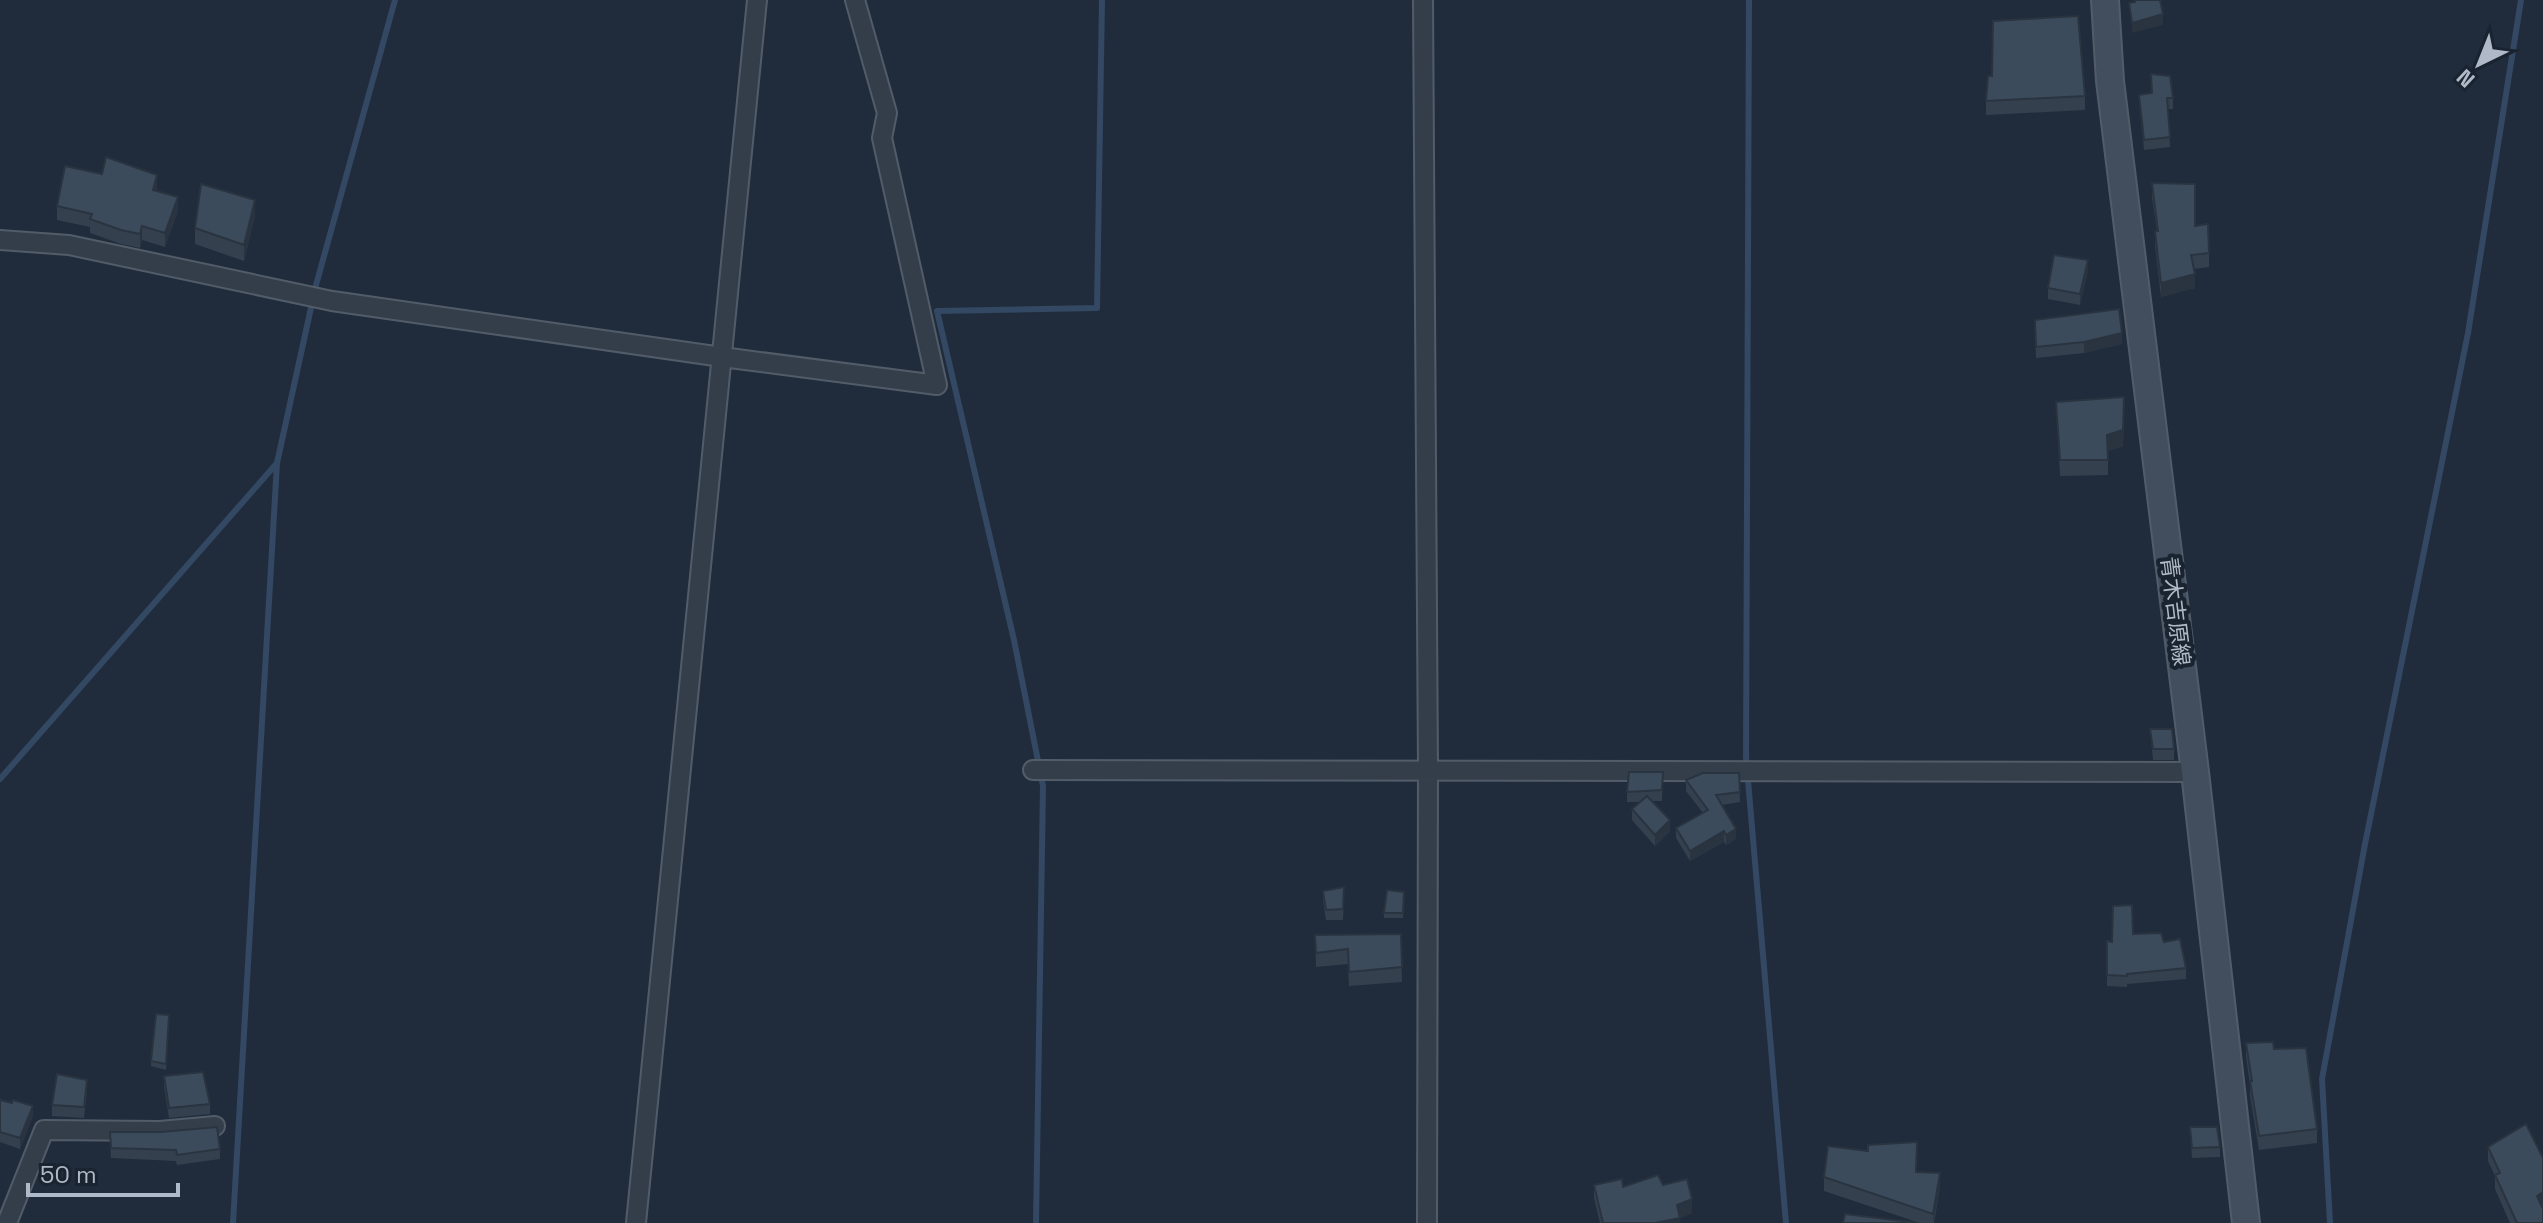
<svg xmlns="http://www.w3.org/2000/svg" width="2543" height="1223" font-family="'Space Grotesk','Noto Sans JP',sans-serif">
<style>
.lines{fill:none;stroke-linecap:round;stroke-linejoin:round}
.stream{stroke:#334863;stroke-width:6}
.street-casing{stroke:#525c69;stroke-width:22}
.secondary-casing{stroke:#525c69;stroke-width:30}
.street{stroke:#343e4b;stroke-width:18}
.secondary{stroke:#424d5e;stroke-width:26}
.wall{fill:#34404e}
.shaded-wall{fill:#2a3440}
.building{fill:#3c4b5b;stroke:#2a3440;stroke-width:2}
.labels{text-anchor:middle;stroke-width:8;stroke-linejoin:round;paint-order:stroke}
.street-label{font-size:22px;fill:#afb9c7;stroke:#1a2330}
</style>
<rect width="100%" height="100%" fill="#202c3b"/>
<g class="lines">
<path class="stream" d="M1749,0L1746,757L1786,1223
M0,779L277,463L316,285L395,0
M233,1223L277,463
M1036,1223L1043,786L1014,640L937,311L1097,308L1102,0
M2330,1223L2322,1079L2365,844L2468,333L2521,0"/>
<g class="street-casing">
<path id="street" d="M1423,0L1428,770L1427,1223
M0,240L69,245L332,301L722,357L937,385L882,138L887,113L855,0
M1033,770L2195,772
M7,1223L44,1130L160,1131L215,1126
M636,1223L757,0"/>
</g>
<g class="secondary-casing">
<path id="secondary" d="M2105,0L2110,81L2195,772L2246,1223"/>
</g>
<use href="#street" class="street"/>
<use href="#secondary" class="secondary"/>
</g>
<path class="wall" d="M2151,74L2173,98V109H2168L2170,147L2144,150L2139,95L2151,93Z
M2085,96V110L1986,115V101Z
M2152,183L2195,226L2209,253V267L2194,269L2195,288L2161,297L2155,245V231H2157L2152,198Z
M157,189L156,191L178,211L165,247L142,240L140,248L121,244L90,233V227L57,220V206Z
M255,216L244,261L195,244V228Z
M2088,271L2080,305L2048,299V288Z
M2035,320L2122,344L2084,353L2036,358Z
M2056,402L2124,412L2123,446L2108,451V475L2060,476Z
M2150,729L2174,749V760H2153Z
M1663,772L1662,801H1652L1670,831L1655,846L1632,820V809L1640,802H1627V792Z
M1739,773L1740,802L1722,805L1736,839L1726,845L1724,842L1690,861L1676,838V828L1703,813L1686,791V780Z
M1323,891L1344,898L1343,920H1326L1323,901Z
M1404,892L1403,918H1384V913Z
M1401,934L1402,982L1349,986L1348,964L1316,967L1315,935Z
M2133,934L2164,942L2186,968V979L2127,984V987L2107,986V941L2112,942Z
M169,1015L166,1070L151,1066V1061Z
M2246,1043L2274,1049L2317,1129V1143L2259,1150L2250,1096V1084L2246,1057Z
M164,1076L210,1104V1114L169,1118L164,1087Z
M87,1090L84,1118L52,1116V1105Z
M0,1100L33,1116L20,1149L0,1142Z
M2190,1127L2220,1147V1157L2192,1158Z
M110,1132L220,1149V1159L177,1165L176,1161L111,1158Z
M2488,1147L2542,1207L2543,1223H2510L2495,1189V1176L2488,1161Z
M1916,1172L1940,1187L1934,1223H1920L1824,1191V1177Z
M1594,1185L1623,1187L1663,1185L1692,1213L1680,1218V1223H1600L1594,1198Z"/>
<path class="shaded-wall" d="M2163,14V25L2132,33V23Z
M157,175V189L153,204V190Z
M178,197V211L165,247V233Z
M255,200V216L244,261V245Z
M142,226V240L140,248V234Z
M2088,260V271L2080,305V294Z
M2195,274V288L2161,297V283Z
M2122,333V344L2084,353V342Z
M2124,397L2123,446L2107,451V435Z
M1670,820V831L1655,846V835Z
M1736,829V839L1726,845V835Z
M1724,831V842L1690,861V851Z
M33,1106V1116L20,1149V1138Z
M1940,1173V1187L1933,1223V1214Z
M2543,1192V1207L2537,1210V1196Z
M1692,1199V1213L1680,1218V1223H1655L1677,1205Z"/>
<path class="building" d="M2135,0H2160L2163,14L2132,23L2129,3L2135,2Z
M2078,16L2085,96L1986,101L1988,76H1992L1993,21Z
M2151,74L2170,76L2173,98H2167L2170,137L2144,140L2139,95L2152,93Z
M106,157L157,175L153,190L178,197L165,233L142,226L140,234L121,230L90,219L92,214L57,206L65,166L102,174Z
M2152,183L2195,184V226L2208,224L2209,253L2191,255L2195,274L2161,283L2155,231H2158Z
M201,184L255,200L244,245L195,228Z
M2054,255L2088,260L2080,294L2048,288Z
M2119,309L2122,333L2084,342L2036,347L2035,320Z
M2124,397L2123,430L2107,435L2108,460H2060L2056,402Z
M2150,729H2172L2174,749H2153Z
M1629,772H1663L1662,790L1627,792Z
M1703,773H1739L1740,792L1716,795L1736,829L1726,835L1724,831L1690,851L1676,828L1708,810L1686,780Z
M1647,796L1670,820L1655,835L1632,809Z
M1344,887L1343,909L1326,910L1323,891Z
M1387,890L1404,892L1403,913H1384Z
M2132,905L2133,934L2161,933L2164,942L2180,939L2186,968L2127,974V976L2107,975V941L2112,942L2113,906Z
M1401,934L1402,967L1349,972L1348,949L1316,953L1315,935Z
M156,1014L169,1015L166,1064L151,1061Z
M2273,1042L2274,1049L2306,1048L2317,1129L2259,1136L2250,1081H2252L2246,1043Z
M203,1072L210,1104L169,1108L164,1076Z
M57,1074L87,1080L84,1107L52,1105Z
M0,1100L12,1103L13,1100L33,1106L20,1138L0,1132Z
M2526,1124L2543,1158V1192L2537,1196L2543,1209V1223H2517L2495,1175L2500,1173L2488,1147Z
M217,1127L220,1149L177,1155L176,1150L111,1148L110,1132H161Z
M2190,1127H2217L2220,1147L2192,1148Z
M1917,1142L1916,1172L1940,1173L1933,1214L1824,1177L1828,1146L1868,1151V1145Z
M1658,1175L1663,1185L1687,1179L1692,1199L1677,1205L1680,1218L1655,1223H1603L1594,1185L1622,1179L1623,1187Z
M1845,1214L1918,1223H1843Z"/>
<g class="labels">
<g class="street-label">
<text transform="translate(2176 611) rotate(83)" y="8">青木吉原線</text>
</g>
</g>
<g transform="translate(2479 64) rotate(223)" stroke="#1a2330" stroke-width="6" paint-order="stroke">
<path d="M0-6L14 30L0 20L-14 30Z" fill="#afb9c7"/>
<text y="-12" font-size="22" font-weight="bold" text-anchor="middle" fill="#afb9c7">N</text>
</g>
<path d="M28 1183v12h150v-12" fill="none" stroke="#afb9c7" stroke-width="4"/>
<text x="40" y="1183" font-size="24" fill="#afb9c7" stroke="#1a2330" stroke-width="6" paint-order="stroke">50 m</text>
</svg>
